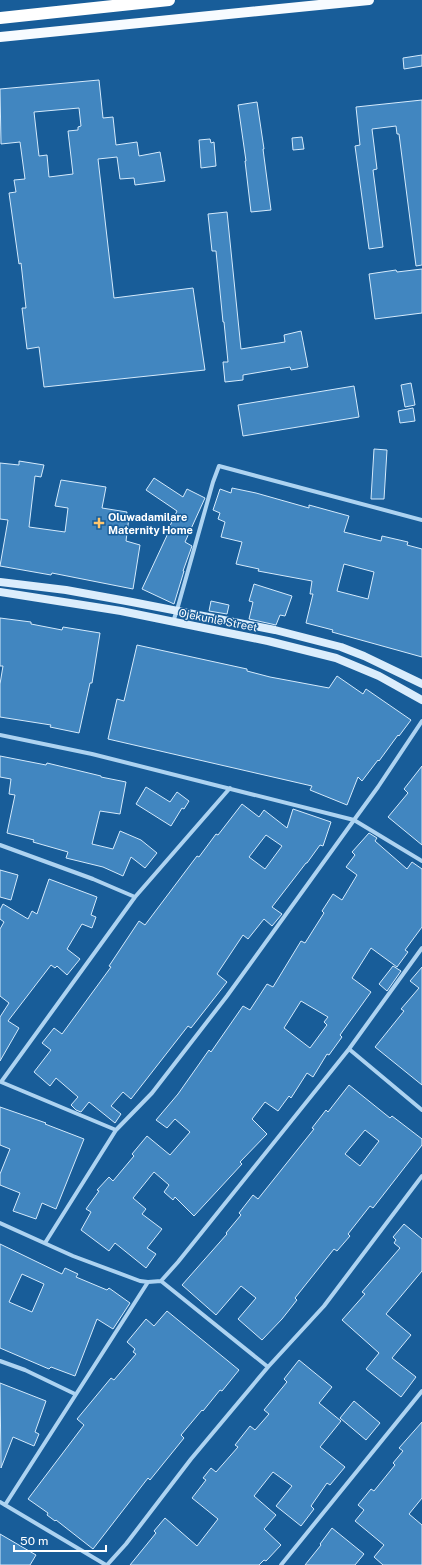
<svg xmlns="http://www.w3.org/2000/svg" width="422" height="1565" font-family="'Public Sans',sans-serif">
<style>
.building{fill:#4186c0;stroke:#d4eafc;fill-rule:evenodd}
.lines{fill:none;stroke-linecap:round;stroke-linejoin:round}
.street{stroke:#add3f1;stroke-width:4}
.secondary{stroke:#dbedfc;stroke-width:8}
.primary{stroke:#f7fbff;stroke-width:10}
.highway{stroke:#fff;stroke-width:12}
.poi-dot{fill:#ffc66d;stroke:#185d99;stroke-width:1.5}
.labels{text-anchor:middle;stroke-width:3;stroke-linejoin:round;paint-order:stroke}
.poi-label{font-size:11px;font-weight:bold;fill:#fff;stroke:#185d99;text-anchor:start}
.street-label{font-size:11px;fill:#fff;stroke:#185d99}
</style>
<rect width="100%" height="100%" fill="#185d99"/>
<path class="building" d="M422,55V66L404,69L403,58Z
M99,80L103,118L113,117L116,145L137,142L139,156L160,152L165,181L135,185L134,178L120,179L117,157L98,159L114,298L193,288L205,370L44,387L39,347L27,349L22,308H26L21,263L19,264L9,193L16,192L14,180L25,179L20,142L1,144L0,89ZM79,108L81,126L78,127V130L68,131L73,174L49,177L47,155L39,156L34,112Z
M422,100V265L416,266L399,134H397L396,126L372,129L377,169L373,170L383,247L369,249L355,146L360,145L356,107Z
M257,102L264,149H263L271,210L251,212L245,161H246L238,105Z
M302,137L304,149L293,150L292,138Z
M210,139L211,143L214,142L216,166L201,168L199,140Z
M227,212L241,349L285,342L284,335L301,331L308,367L291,370L290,367L243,375V380L225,382L223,362H228L224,322H223L216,251H212L208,214Z
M422,269V313L375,319L369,274L396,270L397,272Z
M411,383L415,405L405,407L401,385Z
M354,386L359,417L243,436L238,405Z
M413,408L415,421L400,423L398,411Z
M374,449L387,450L384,499H371Z
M19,461L44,465L41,477L35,476L29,527L65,532L68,508L55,506L61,480L106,487L102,508L127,512L125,522L129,517L126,541L140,545L133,589L52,573L51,575L0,566L8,520L0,519V463L19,465Z
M154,478L183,497L187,489L205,498L185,542L192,546L183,571H184L174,604L142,589L170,529L169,528L177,511L146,490Z
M232,488L256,493L309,508V505L349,516L344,532L381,541L382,536L408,542L407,545L422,549V657L332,632L333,630L306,623L313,594H310L312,581L258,571L259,569L236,564L242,542L221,537L225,522L218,519L220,513L213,510L220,489L231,493ZM344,564L374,572L368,599L337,591Z
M254,584L292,596L285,616L280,615L276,625L249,619L253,602L249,601Z
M211,601L229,605L227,614L209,611Z
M0,618L31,622V624L62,630L63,627L100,633L92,683H90L79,733L50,727L51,725L0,717V684L3,666H0Z
M137,645L247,669V671L270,677L329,688L337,676L363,694L366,689L411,720L399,736L398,735L379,761L378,760L362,781L358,777L347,805L310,790L312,786L108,739L117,699L124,701Z
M0,756L46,765L47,763L101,776V777L126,782L120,814L100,811L92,844L113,849L120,831L141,840L157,853L145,868L131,857L123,876L103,867L66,858L68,852L33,842L34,840L7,833L15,795L9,794L11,779L0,777Z
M422,766V845L388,817L408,793L404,789Z
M146,787L170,802L177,792L189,801L184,809L182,808L171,826L136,804Z
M242,804L259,817L264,810L287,828L293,809L331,822L323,846L320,845L307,863H306L272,907L282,914L272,926L264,919L248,939L243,935L217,974L227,982L191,1028L188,1026L131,1099L123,1092L111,1106L121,1114L115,1123L89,1102L81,1112L76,1110L71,1105L78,1097L56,1078L50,1086L34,1072L51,1050L42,1043L54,1028L62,1034L111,967L109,966L139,921L145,925L197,856L199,857L216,834L218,835ZM266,835L282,846L265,869L249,857Z
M369,833L377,838L375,841L407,869L412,862L422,869V927L405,950L408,952L397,967L371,948L352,978L371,992L340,1035L342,1037L329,1055L327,1054L313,1077L307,1073L291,1098L289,1096L278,1111L265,1102L252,1119L267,1134L240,1162L242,1164L194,1216L175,1197L173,1200L164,1192L169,1185L154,1172L133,1198L146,1209L142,1214L162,1229L147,1248L156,1254L146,1268L115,1243L109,1251L81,1230L91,1212L86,1209L99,1191L97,1190L109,1177L113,1181L134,1156L132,1154L147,1136L170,1155L190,1132L175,1119L167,1128L156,1120L178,1094L209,1050L211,1052L243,1006L250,1010L267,984L273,987L301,941L305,943L324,913L322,911L333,894L342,900L357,875L346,867L355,855L352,852ZM301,1001L328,1017L324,1022L327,1025L310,1048L284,1028Z
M0,870L18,875L11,900L0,897Z
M49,879L97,897L91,915L96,917L92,928L82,924L67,949L80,959L67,975L57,966L55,968L51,965L8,1021L19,1028L0,1061V1017L9,1003L0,996V929L4,922L0,919V910L3,904L28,919L32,911L37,914Z
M393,966L401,971L387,991L379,984Z
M422,967V1085L375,1047L404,1011L401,1009L419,988L410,981Z
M349,1085L390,1118L392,1116L422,1139V1145L373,1208L370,1206L348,1234L350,1236L337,1251L334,1249L295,1298L297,1300L282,1319L262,1340L238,1319L256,1298L241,1286L216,1315L182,1285L227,1234L226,1233L241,1215L239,1213L253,1195L258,1199L314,1129L312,1128L326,1110L328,1112ZM365,1130L379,1141L360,1166L345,1154Z
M0,1107L46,1123L45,1124L84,1139L56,1209L42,1203L36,1219L13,1211L20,1193L0,1185V1174L10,1149L0,1145Z
M404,1224L422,1239V1271L386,1314L411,1335L392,1358L416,1377L401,1397L366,1369L379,1353L342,1320L365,1294L362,1292L400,1248L394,1243L396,1240L393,1237Z
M0,1244L62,1274L65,1268L78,1274L76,1277L107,1290L109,1288L130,1303L113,1329L97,1319L75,1376L51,1367L49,1369L0,1348ZM22,1274L44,1284L32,1312L9,1302Z
M167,1311L239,1370L222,1391L220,1390L203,1411L202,1410L181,1435L184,1438L150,1480L148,1478L93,1549L56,1520L55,1521L47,1515L48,1513L28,1499L84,1425L77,1419L111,1378L114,1380L136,1354L133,1352L135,1349L127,1342L146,1319L154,1326Z
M299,1360L332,1387L319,1403L341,1421L320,1447L345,1467L330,1485L327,1483L311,1506L314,1509L301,1526L276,1506L292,1486L273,1472L254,1496L276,1515L264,1529L281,1545L266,1561L264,1560L259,1565H130L156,1533L154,1531L165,1518L197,1546L218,1519L192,1498L206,1480L203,1478L211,1468L216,1472L238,1447L235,1445L250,1426L255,1430L269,1414L264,1410L287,1382L284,1379Z
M0,1383L46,1401L35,1432L39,1434L34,1446L13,1437L1,1468Z
M354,1401L380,1423L366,1440L340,1418Z
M422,1422V1498L409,1514L422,1525V1565H383L374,1557L384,1545L355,1521L364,1510L358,1505L371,1489L374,1491L395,1465L393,1463L403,1451L399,1448Z
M332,1528L364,1554L355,1565H305L321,1545L320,1544Z
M0,1534L36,1555L30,1565H0Z"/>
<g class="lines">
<path class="street" d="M173,622L177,610L213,482L219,466L422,520
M0,735L92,754L354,820L378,787L422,721
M230,788L135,897L1,1082L116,1130L152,1093L227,996L354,820L422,861
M0,845L93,879L135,897
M349,1049L422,1110
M0,1223L73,1256L140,1281L148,1282
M45,1243L116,1130
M161,1281L268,1367
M0,1361L25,1370L75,1394
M0,1502L106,1565
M5,1505L148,1282L161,1281L178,1262L349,1049L422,948
M107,1565L126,1544L191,1459L268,1367L324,1306L422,1176
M281,1565L422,1391"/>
<path class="secondary" d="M0,582L66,590L132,602L275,630L341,647L364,656L422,684
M0,592L121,611L268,641L336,658L379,676L422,700"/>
<path class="primary" d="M0,37L369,0"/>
<path class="highway" d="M0,18L169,0"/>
</g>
<path class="poi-dot" d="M97 517h4v4h4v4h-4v4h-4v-4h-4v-4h4z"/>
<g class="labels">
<g class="poi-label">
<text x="108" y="521">Oluwadamilare<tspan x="108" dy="13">Maternity Home</tspan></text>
</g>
<g class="street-label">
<text transform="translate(218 620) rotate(11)" y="4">Ojekunle Street</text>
</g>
</g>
<path d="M14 1545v6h92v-6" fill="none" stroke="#ffffff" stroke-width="2"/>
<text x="20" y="1545" font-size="12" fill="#ffffff" stroke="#185d99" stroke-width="3" paint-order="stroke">50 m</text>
</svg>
